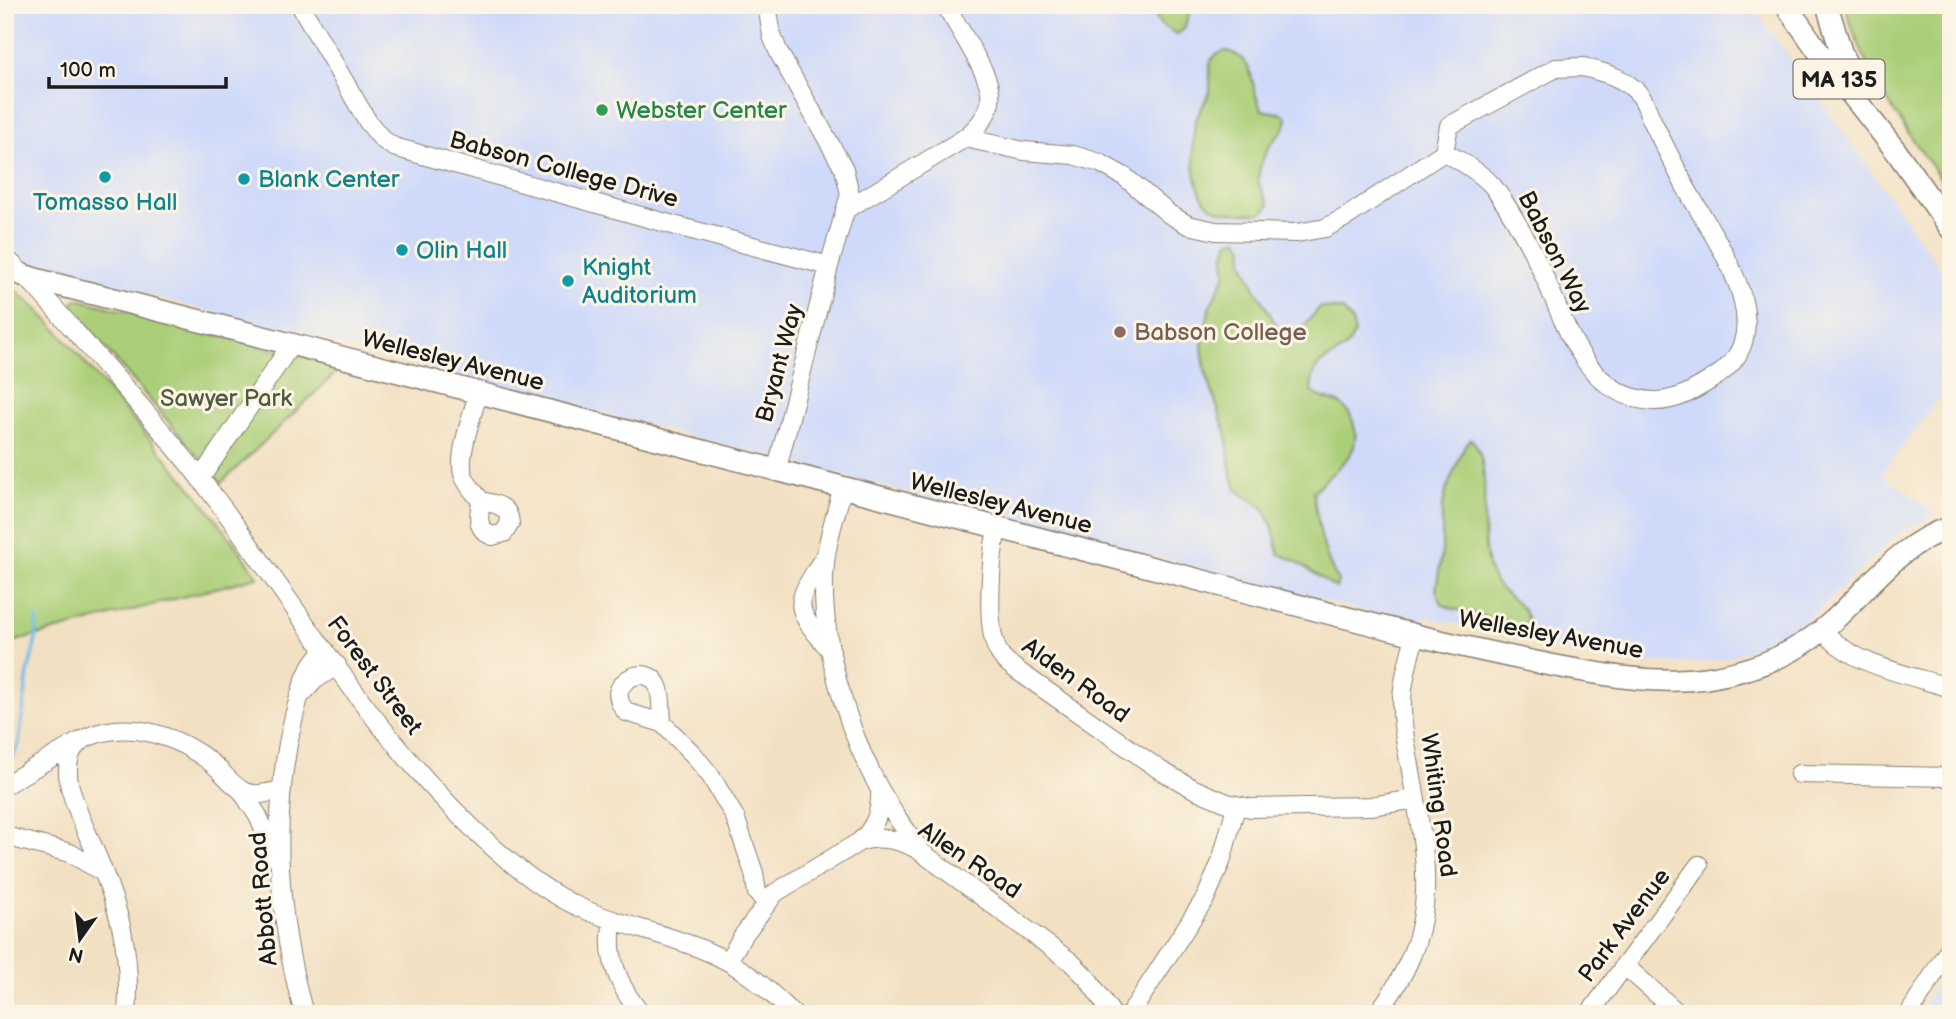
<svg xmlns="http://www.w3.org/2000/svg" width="1956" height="1019" font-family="'Balsamiq Sans',sans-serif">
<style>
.built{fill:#cfdafa}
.green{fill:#abcf79;stroke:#64764a;stroke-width:2}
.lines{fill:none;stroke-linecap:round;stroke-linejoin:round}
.stream{stroke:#71c0ec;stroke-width:3.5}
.minor-casing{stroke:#877e6f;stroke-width:20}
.major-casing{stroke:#877e6f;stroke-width:24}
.minor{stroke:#fff;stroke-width:18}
.major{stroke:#fff;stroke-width:21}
.leisure-dot{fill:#2e9e5b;stroke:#fcf5e5;stroke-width:2.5}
.culture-dot{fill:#0f9aa8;stroke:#fcf5e5;stroke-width:2.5}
.education-dot{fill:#8d6e63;stroke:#fcf5e5;stroke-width:2.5}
.labels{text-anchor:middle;stroke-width:6;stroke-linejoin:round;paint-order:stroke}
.shield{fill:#fcf5e5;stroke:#5f5d58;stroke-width:2}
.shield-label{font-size:23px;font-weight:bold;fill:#1c1c1c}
.leisure-label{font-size:24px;fill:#27864d;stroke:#fcf5e5;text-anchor:start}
.street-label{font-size:24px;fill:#1c1c1c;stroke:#fcf5e5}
.culture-label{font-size:24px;fill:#0d838f;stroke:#fcf5e5;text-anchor:start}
.education-label{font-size:24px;fill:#785e54;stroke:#fcf5e5;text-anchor:start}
.park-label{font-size:24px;fill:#4e5b3d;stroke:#fcf5e5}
</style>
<rect width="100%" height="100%" fill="#fcf5e5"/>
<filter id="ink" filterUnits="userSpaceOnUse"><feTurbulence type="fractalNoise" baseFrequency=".0143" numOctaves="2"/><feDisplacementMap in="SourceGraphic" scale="14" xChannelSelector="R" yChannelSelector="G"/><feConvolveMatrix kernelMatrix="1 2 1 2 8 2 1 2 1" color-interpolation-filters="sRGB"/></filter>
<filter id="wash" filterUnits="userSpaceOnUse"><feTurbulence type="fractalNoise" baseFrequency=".00686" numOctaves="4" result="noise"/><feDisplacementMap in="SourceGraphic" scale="28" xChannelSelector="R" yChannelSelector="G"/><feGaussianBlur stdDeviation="1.57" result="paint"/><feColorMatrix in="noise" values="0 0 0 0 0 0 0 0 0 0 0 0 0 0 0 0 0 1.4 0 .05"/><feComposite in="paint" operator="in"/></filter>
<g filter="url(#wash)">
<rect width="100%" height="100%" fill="#f2e0c2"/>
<path class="built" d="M5,5H1752L1951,283V381L1882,474L1935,514L1895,536L1821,608L1786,634L1768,643L1726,658L1696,663H1644L1614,660L1566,651L1424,616L1421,626L28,264L5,241Z
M1951,961V1014H1918Z"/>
<path class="green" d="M1156,5H1192L1184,29L1177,34L1161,25L1155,16Z
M1845,5H1951V193C1908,134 1865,77 1845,5Z
M1228,51C1259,62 1248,87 1262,110L1283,114L1287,117C1286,127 1284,130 1277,137C1267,146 1256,170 1259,184C1261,191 1266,198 1269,205L1262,213C1247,213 1228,215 1214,208C1192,199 1191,143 1195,123C1198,111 1208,101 1210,88C1211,71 1203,54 1228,51Z
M1238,238L1244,247L1243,261L1254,286L1279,330L1288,335C1303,329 1311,318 1320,307L1343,310L1352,322L1355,333C1352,338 1349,344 1345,348C1323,366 1314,356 1311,391C1322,401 1334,398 1344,407C1355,417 1359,440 1351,453C1345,463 1322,482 1313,492C1318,522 1322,554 1338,581L1336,588L1294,560L1279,554L1272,525L1263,508L1238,491L1231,475L1227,436L1205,370L1202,346L1207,319L1211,304L1226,274L1224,260L1228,242Z
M5,283C47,312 80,358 113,396C163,455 215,512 258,577L5,644Z
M77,299L342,367L221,483L72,309L74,302Z
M1471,439C1493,459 1480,525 1486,554C1487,562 1490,573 1494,580C1502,597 1521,599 1528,620L1524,625H1505L1497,620L1450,608L1442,604L1436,590L1442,552V508L1447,488L1465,445Z"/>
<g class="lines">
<path class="stream" d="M8,768L19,743L28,672L36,640L37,618"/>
</g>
</g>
<g filter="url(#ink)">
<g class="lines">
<g class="minor-casing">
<path id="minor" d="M300,5L368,122L382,139L394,147L673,225L829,266L850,194L844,169L779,53L772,36L767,5
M945,5C955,21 964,36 973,52C994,89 1001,108 965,138
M1583,67C1605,73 1624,77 1639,94C1645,100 1647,110 1651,118C1661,140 1673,162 1684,184C1712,238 1790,332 1712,379C1695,390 1675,402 1653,401C1581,397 1564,315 1538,263C1526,238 1511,211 1495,189C1484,174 1461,161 1444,152L1449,126L1556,68Z
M845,210L965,138L1024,151L1073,155L1100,163L1125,177L1169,214L1188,225L1216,231L1297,233L1325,228L1346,217L1444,152
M5,257L34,285C97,357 162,427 219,503C307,621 384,751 495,849C520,871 548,893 579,907C620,926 665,933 706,951C741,965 767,988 793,1014
M478,393C473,413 456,459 464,477C468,486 475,493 481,501
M776,472L829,266
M200,479L291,345
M842,490C836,514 827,539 825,563C818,635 846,728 880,790C881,812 875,828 859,842
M481,501C495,504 509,505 510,523L504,533L492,536C475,529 479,515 481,501Z
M997,529C991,556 985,628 998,651C1002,659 1011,666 1018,671L1160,770L1194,789L1227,803L1251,808L1371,806L1416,799
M825,556C793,606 792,606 831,651
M1823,630C1850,665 1910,675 1951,688
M302,694L315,680L337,665
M662,723C661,712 662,699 659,689C652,666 623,674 618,693L620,703L626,712L662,723L693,754L710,775L735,817L754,873L757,893L767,903
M1799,774L1951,777
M5,785L78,742
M241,790L258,816L276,858
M880,790L895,815L919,848
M5,836L70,853L104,873
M613,921C605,956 619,987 641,1014
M728,961L742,937L775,893L859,842C878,835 899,840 917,849L1071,962L1088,979L1112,1014
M1624,965L1679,1014
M127,1014C132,949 119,908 94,849C85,828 74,806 69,783C66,765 69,745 88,737C130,719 178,736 213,764C223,772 233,787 245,792C257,797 270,792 282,790
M304,1014C277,917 270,814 294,716C301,691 305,667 325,650
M1130,1014L1206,897L1221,862L1236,806
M1377,1014C1442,928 1428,870 1411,771C1407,749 1401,725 1402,703C1402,680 1410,657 1415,635
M1589,1014L1699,865
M1909,1014L1951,946"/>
</g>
<g class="major-casing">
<path id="major" d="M1786,5L1825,61L1896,151L1951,229
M1827,5L1842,55L1859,89
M5,269L35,279C428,377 819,484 1211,583C1322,611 1433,642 1546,664C1598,674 1653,685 1706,678C1753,671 1799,653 1834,620C1872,585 1899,544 1951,527"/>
</g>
<use href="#minor" class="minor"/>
<use href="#major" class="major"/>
</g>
</g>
<circle class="leisure-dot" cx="602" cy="110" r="7"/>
<g class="culture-dot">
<circle cx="105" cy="177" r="7"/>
<circle cx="244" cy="179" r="7"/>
<circle cx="402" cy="250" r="7"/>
<circle cx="568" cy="281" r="7"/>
</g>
<circle class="education-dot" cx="1120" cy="332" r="7"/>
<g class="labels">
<rect class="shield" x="1793.5" y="59.5" width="91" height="39" rx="5"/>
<g class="shield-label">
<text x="1839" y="87">MA 135</text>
</g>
<g class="leisure-label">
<text x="616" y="118">Webster Center</text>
</g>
<g class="street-label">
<text transform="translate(564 169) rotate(15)" y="8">Babson College Drive</text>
<text transform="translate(1555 252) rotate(63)" y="8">Babson Way</text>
<text transform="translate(453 360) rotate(14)" y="8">Wellesley Avenue</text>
<text transform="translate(779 363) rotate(-75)" y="8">Bryant Way</text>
<text transform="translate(1001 503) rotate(14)" y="8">Wellesley Avenue</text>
<text transform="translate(1551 634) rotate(10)" y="8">Wellesley Avenue</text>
<text transform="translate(375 675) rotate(53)" y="8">Forest Street</text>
<text transform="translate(1076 680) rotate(36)" y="8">Alden Road</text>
<text transform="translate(1439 805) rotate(82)" y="8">Whiting Road</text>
<text transform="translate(970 860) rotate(34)" y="8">Allen Road</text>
<text transform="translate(263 899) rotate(-95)" y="8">Abbott Road</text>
<text transform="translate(1624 925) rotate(-53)" y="8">Park Avenue</text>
</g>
<g class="culture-label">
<text x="258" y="187">Blank Center</text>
<text x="105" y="210" text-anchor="middle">Tomasso Hall</text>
<text x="416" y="258">Olin Hall</text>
<text x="582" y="275">Knight<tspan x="582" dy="28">Auditorium</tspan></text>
</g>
<g class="education-label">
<text x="1134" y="340">Babson College</text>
</g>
<g class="park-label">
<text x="226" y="406">Sawyer Park</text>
</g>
</g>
<rect width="1956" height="1019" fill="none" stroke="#fcf5e5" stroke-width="28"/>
<g transform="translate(80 939) rotate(194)" stroke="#fcf5e5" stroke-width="5" paint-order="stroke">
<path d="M0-5L12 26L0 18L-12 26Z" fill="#1c1c1c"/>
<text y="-10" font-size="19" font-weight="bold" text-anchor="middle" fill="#1c1c1c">N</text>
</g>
<path d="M49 77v10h177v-10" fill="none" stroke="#1c1c1c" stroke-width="3.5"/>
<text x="60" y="77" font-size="21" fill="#1c1c1c" stroke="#fcf5e5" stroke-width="5" paint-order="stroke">100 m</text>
</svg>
